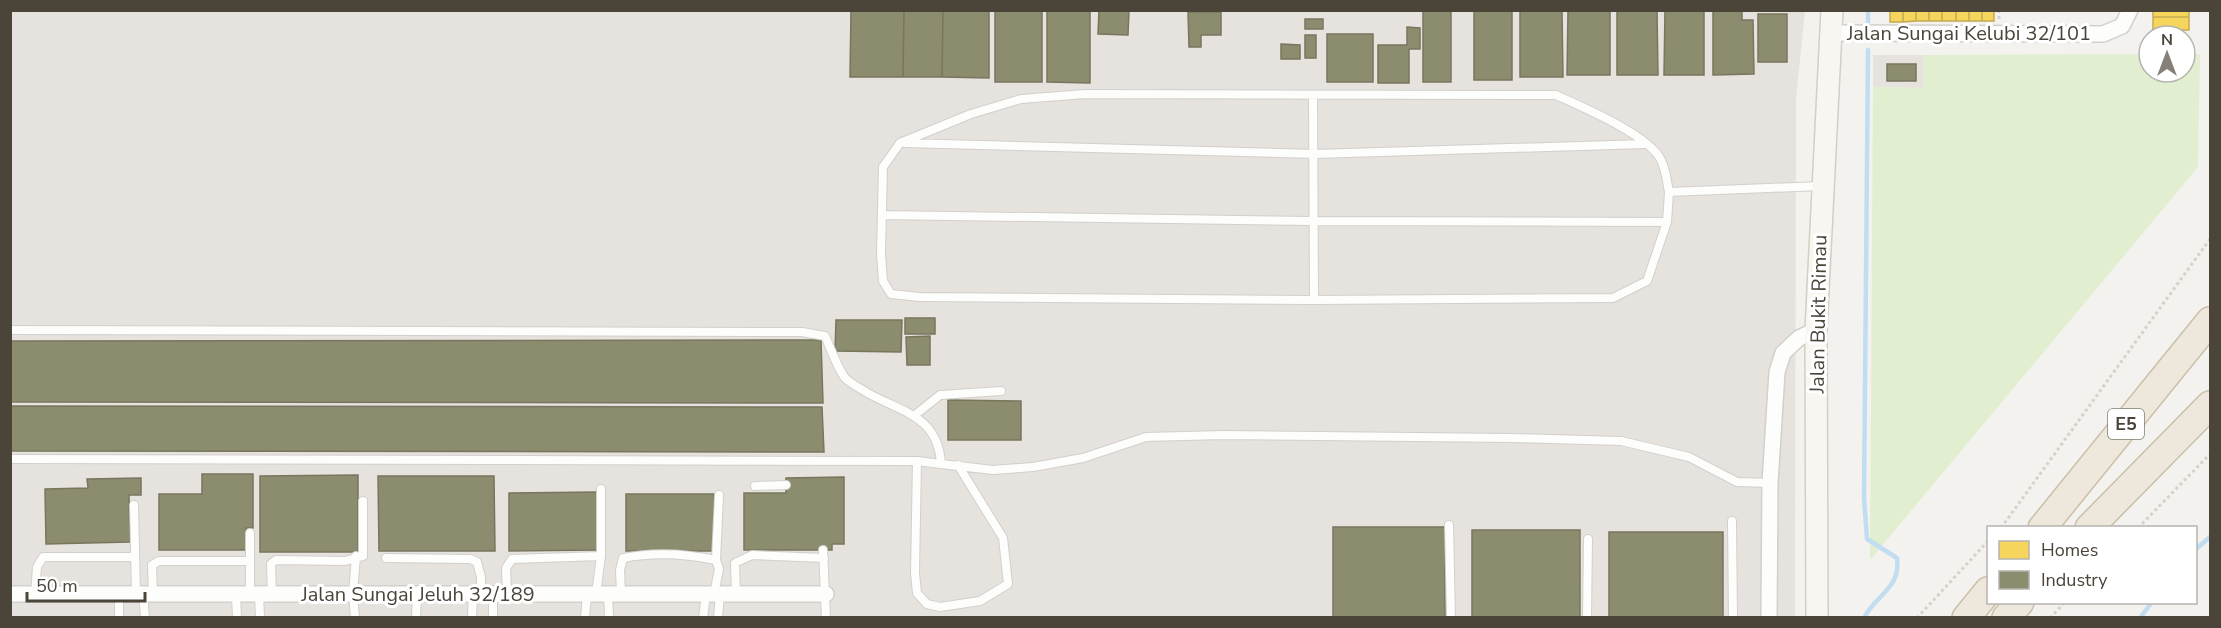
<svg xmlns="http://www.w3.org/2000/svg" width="2221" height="628" font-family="'Nunito Sans',sans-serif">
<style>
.industrial{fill:#e6e2de}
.green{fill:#e1eecf}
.homes{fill:#f6d55c;stroke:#c3aa52;stroke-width:1.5}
.industry{fill:#8c8c6e;stroke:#78765e;stroke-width:1.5}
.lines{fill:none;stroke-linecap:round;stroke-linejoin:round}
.stream{stroke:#c0ddf1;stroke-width:4.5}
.lane-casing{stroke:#d2d0cb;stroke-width:10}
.street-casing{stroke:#d2d0cb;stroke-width:18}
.secondary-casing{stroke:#d3cfc5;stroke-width:24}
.highway-casing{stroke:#ccbfa9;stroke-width:30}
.path{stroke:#d3d2cc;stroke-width:3;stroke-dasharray:3 3;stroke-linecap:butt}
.lane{stroke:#fdfdfc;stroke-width:8}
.street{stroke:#fdfdfc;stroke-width:15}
.secondary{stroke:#f7f6f1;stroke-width:21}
.highway{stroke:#ede8db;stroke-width:27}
.labels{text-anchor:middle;stroke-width:6;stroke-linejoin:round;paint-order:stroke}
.shield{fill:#fff;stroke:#817c74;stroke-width:1.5}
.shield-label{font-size:18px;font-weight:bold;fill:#4b4439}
.street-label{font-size:20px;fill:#4b4439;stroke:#fff}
</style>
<rect width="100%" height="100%" fill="#f4f2ee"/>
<path class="industrial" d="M10,11H1805L1796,99L1795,617H11Z
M1873,55H1923L1924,88L1873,87Z"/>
<path class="green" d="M2149,54V72H2185V54H2200L2198,167L1870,560L1873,87L1923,88V55Z"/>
<path class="homes" d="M1890,10H1903V22H1890Z
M1903,10H1916V21L1903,22Z
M1916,10H1929V21H1916Z
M1929,10H1942V21H1929Z
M1942,10H1956V21H1942Z
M1956,10H1969V21H1956Z
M1969,10H1982V21H1969Z
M1982,10H1994V21H1982Z
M2153,10H2189V17H2153Z
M2153,17H2189V30H2153Z"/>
<path class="industry" d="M851,10H904L903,77H850Z
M904,10H943L942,77H903Z
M943,10H989V78L942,77Z
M995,10H1042V82H995Z
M1047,10H1090V83L1047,82Z
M1099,10H1129L1128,35L1098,34Z
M1423,10H1451V82H1423Z
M1474,10H1512V80H1474Z
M1520,10H1562L1563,77H1520Z
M1568,10H1610V75H1567Z
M1617,10H1657L1658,75H1617Z
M1665,10H1704V75H1664Z
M1713,10H1742V20H1753L1754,74L1713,75Z
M1188,12H1221V35H1201V47H1189Z
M1758,14H1787V62H1758Z
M1305,19H1323V29H1305Z
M1407,27L1420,28V49H1409V83H1378V45H1407Z
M1327,34H1373V82H1327Z
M1305,35H1316V58H1305Z
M1281,44L1300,45V59H1281Z
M1887,64H1916V81H1887Z
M905,318H935V334H905Z
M836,320H902L901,352L835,351Z
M930,336V365H907L906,337Z
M821,340L823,403L10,402V341Z
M948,400L1021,401V440H948Z
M10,406L822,407L824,452L10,451Z
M202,474H253V528H246V550H159V494H202Z
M358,475V552H260V476Z
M378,476H494L495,551H379Z
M844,477V544H832V550H744V493H786V478Z
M141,478V495H129L130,542L46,544L45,489L88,488L87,479Z
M598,492V550L509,551V493Z
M626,494H714L713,551H626Z
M1333,527H1445V618H1333Z
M1472,530H1580V618H1472Z
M1609,532H1723V618H1609Z"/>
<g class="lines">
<path class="stream" d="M1868,25V10
M2196,549L2210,537
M1864,618C1876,594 1901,589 1897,558L1867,539L1864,497L1868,50
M2140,618L2152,602"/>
<g class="lane-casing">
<path id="lane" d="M1313,95L1314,300
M905,143L1315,154L1645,144
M1669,192L1667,222L1647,281L1613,298L1314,300L920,297L891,294L883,281L881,254L883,167L900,143L971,114L1021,99L1085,94L1556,95C1582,107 1649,135 1661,160C1666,170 1667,182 1669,192L1821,186
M882,215L1313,221L1667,222
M10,330L802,332L825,336C831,349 837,367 845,378C849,382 856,386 861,389C896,412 938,412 941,464L993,470L1033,467L1083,458L1146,437L1223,435L1511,438L1621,441L1689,457L1737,482L1770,483
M915,415L940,395L1001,391
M10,459L917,461L941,464
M917,461L915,573L917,593L927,604L940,607L980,601L1008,584L1003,538L958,465
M755,486L786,485
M134,505L136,594
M1732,521L1733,618
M1449,525L1451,618
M250,533V594
M823,550L826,618
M386,558L470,559L477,562L481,577V594
M716,560L719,495
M35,594L37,567L43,557H135
M119,594V618
M143,594L145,618
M153,594L152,565L159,561H250
M236,594L237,618
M259,594L260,618
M272,594L271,564L276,560L345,561L363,556V501
M493,594V618
M507,594L506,568L512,559L601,556V489
M596,594L601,556
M608,594L609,618
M621,594L620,570L623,558C653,552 687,554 716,560L719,569L714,594
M736,594L735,563L752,555L824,558
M355,618L353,594L356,556
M416,618L417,594
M472,618L473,594
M585,618L587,594
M703,618L706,594
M718,618L720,594
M1587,618L1588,539"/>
</g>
<g class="street-casing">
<path id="street" d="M1832,33L2103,34L2122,26L2130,10
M10,594H826
M1769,618L1770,483L1777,372L1783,353L1799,338L1816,330"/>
</g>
<g class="secondary-casing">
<path id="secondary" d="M1817,618L1816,330L1832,10"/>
</g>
<g class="highway-casing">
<path id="highway" d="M2042,528L2210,321
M2089,528L2210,405
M1966,618L1988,591
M2006,618L2020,602"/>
</g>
<path class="path" d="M1999,10V21
M2001,528L2210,239
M2138,528L2210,454
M1917,618L1988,541
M2050,618L2065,602"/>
<use href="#lane" class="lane"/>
<use href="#street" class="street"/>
<use href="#secondary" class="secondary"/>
<use href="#highway" class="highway"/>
</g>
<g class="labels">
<rect class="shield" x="2108" y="409" width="36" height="30" rx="4.5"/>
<g class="shield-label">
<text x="2126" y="430">E5</text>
</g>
<g class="street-label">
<text x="1969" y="40">Jalan Sungai Kelubi 32/101</text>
<text transform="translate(1818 314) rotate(-89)" y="7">Jalan Bukit Rimau</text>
<text x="418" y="601">Jalan Sungai Jeluh 32/189</text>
</g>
</g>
<rect width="2221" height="628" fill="none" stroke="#4b4439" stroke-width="24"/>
<rect x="1987" y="526" width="210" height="78" fill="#ffffff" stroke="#b7b4b0" stroke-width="1.5"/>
<rect x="1999" y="541" width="30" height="18" fill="#f6d55c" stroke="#b7b4b0" stroke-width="1.5"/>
<text x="2041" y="556" font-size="18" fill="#4b4439">Homes</text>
<rect x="1999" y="571" width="30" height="18" fill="#8c8c6e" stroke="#b7b4b0" stroke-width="1.5"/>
<text x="2041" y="586" font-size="18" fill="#4b4439">Industry</text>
<g transform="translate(2167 54)"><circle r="28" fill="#ffffff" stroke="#b7b4b0" stroke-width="1.5"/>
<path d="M0-4.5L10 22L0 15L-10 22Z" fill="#868178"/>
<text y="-9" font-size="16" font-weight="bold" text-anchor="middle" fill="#4b4439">N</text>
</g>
<path d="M27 592v9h118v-9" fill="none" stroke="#4b4439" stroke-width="3"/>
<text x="36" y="592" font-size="18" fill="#4b4439" stroke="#ffffff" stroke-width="4.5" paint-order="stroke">50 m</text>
</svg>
